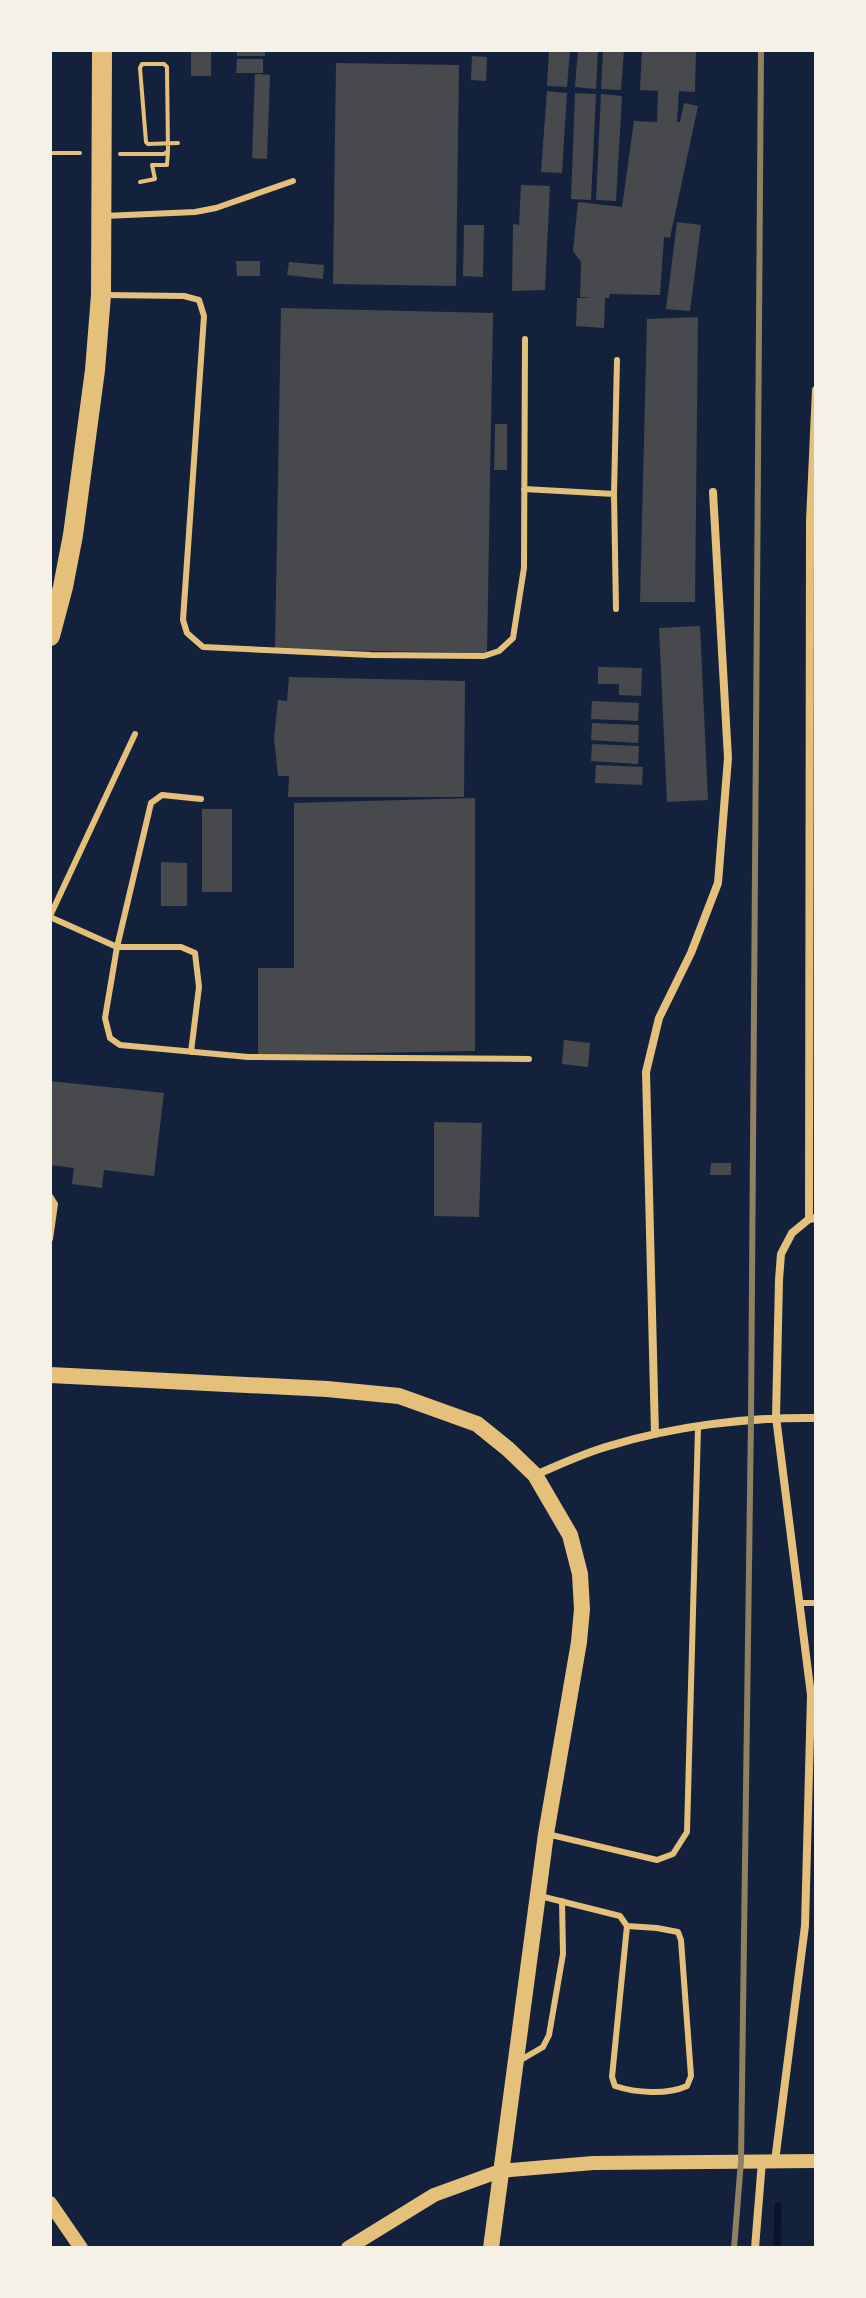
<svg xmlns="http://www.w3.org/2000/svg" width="866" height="2298" font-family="Poppins,sans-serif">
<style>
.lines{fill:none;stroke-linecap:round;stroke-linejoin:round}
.stream{stroke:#0b132b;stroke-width:7}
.building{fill:#48494c}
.path{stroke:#e5c07b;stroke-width:4}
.service{stroke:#e5c07b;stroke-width:6}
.minor{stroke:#e5c07b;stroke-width:8}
.tertiary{stroke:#e5c07b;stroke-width:14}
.secondary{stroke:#e5c07b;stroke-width:16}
.primary{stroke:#e5c07b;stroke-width:20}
.rail{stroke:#918062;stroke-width:6}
</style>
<rect width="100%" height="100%" fill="#14213d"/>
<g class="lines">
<path class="stream" d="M777,2248L778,2205"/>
</g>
<path class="building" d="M191,50H211V76H191Z
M237,50H265V56H237Z
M549,50H570L567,87L547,86Z
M578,50H598L596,89L575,87Z
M603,50H624L621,90L601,89Z
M642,50H696L695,92L679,91L677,122H680L684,103L698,106L670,238L664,237L660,295L610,294L609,298H605L604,328L576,326L577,298H593L580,297L581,262L573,251L578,202L622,207L634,121L657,122L658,91L640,90Z
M472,56L487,57L486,81L471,80Z
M237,59H263V73H236Z
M336,63L459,65L456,286L333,284Z
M255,74L270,75L267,159L252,158Z
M547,91L567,93L562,173L541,172Z
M575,93L596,94L591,200L571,199Z
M601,94L622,96L616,201L596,200Z
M521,185L550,186L545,290L512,291L513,224L519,225Z
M677,222L701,225L690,311L666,309Z
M464,225H484L483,277L463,276Z
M236,261H260V276H237Z
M289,262L324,265L323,279L287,275Z
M281,308L493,313L487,653L275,649Z
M698,317L695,602H640L647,319Z
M495,424H507V470H494Z
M700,626L708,800L667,802L659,628Z
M598,667L642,668L641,696L619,695V684H598Z
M289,677L465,681L464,797H288L289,776H278L274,738L278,700L287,701Z
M592,701L639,703L638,721L591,719Z
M592,723L639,725L638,743L591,740Z
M592,744L639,746L638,764L591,761Z
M596,765L643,767L642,785L595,783Z
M475,798V1051L258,1055V968H294V803Z
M202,809H232V892H202Z
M161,862L187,863V906H161Z
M564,1040L590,1043L588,1067L562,1064Z
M50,1081L164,1093L154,1176L104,1170L102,1188L72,1184L74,1168L50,1165Z
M434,1122L482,1123L479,1217L434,1216Z
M711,1163H731V1175H710Z"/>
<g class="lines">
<path class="path" d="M50,153H80
M120,154H164L168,151V150L167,69V67L164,64H142L140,68L146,142L148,144L178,143
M140,182L155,179L152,165H167L168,151"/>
<path class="service" d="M104,216L195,212L216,208L293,181
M105,295L184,296L199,300L204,316L183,620L187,633L203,647L371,655L484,656L499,651L513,638L524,568L525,339
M524,489L614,494L617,360
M614,494L616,609
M50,916L135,734
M50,917L117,947L105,1018L110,1038L120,1045L248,1057L529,1059
M191,1052L199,987L195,953L181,947H117L151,803L162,795L201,799
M50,1196L55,1204L50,1239
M799,1603H816
M547,1834L657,1860L673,1854L687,1832L698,1428
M540,1896L620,1916L627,1926L612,2077L615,2086C636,2093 667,2095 687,2086L691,2076L681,1940L678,1932L657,1928L627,1926
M519,2061L543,2047L549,2035L563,1954L562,1901"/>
<path class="minor" d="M816,390L810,521L809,1219L816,1218
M655,1434L646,1072L659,1018L691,953L718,883L728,758L713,492
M535,1475C559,1465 584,1453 609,1446C674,1426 748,1417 816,1418
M775,2161L805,1926L811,1695L776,1417L779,1280L781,1254L792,1233L809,1219
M755,2248L762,2161"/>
<path class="tertiary" d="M50,2203L81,2248
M348,2248L434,2195L500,2171L593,2163L816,2161"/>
<path class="secondary" d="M50,1375L327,1389L399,1396L477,1424L508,1449L535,1475L570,1535L580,1574L582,1609L579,1642L546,1834L491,2248"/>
<path class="primary" d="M50,636L63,587L73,535L95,370L101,295L102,50"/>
<path class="rail" d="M734,2248L741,2161L751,1419L761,50"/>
</g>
<rect width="866" height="2298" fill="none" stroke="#f6f1e7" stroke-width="104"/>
</svg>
